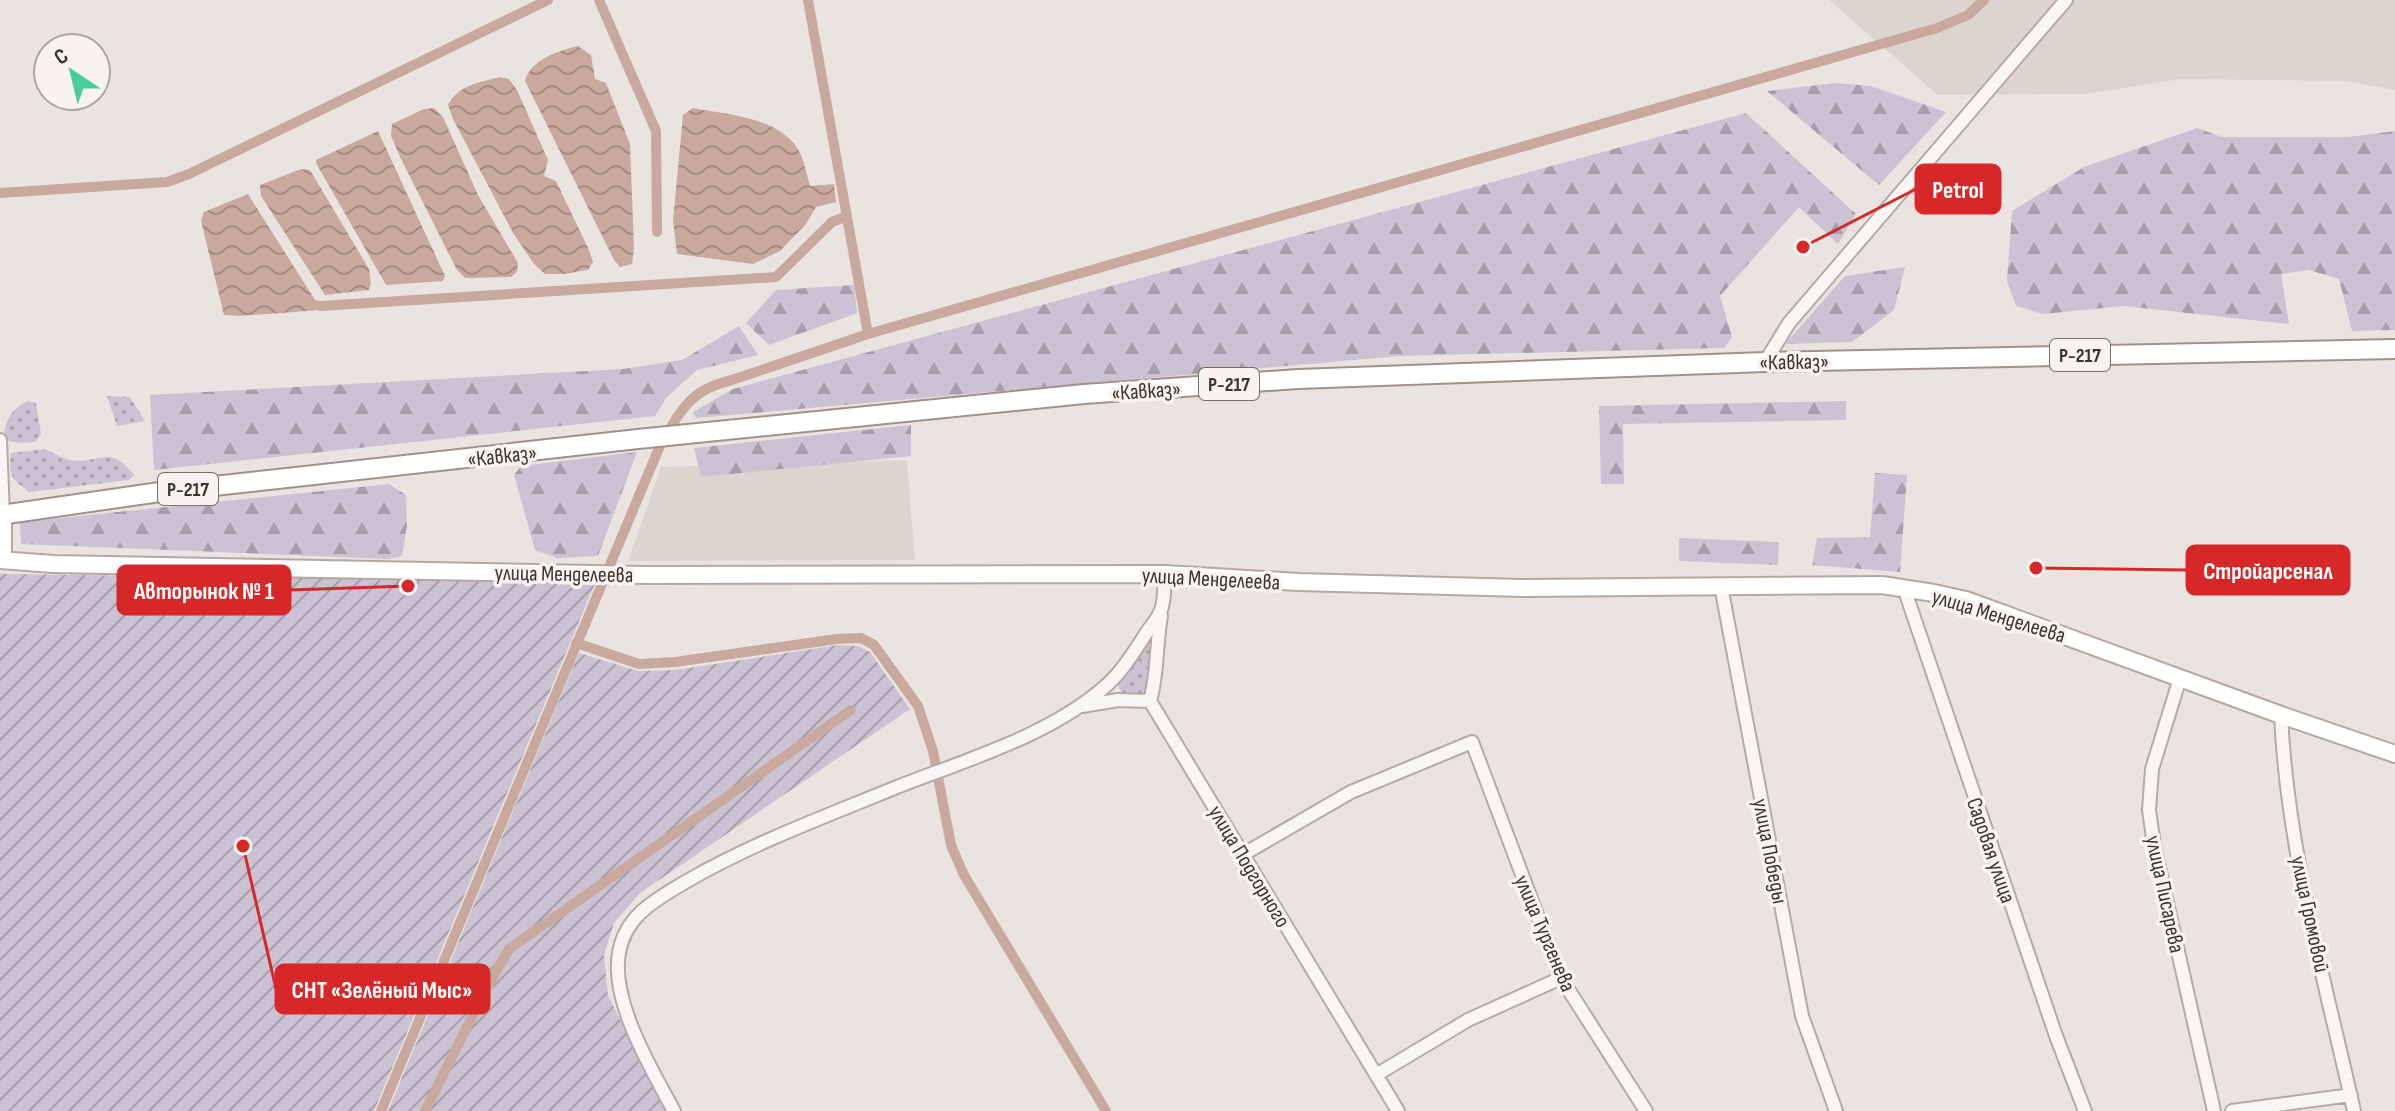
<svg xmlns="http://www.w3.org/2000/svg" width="2395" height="1111" font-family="'Sofia Sans Condensed',sans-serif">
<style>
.built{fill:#dcd4cf}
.grass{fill:url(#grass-dots)}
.forest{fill:url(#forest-firs)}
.garden{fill:url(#garden-furrows)}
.water{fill:url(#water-waves)}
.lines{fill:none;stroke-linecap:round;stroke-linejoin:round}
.canal{stroke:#c9a99d;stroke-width:10}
.minor-casing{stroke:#b4aba6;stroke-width:16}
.major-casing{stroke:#b5a8a1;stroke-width:20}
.highway-casing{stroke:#a09289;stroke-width:22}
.minor{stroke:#f8f6f4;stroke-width:12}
.major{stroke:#fff;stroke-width:16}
.highway{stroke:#fff;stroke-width:18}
.labels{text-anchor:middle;stroke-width:7;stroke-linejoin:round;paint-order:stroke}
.shield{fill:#f7f3f1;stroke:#786d66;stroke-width:2}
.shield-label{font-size:20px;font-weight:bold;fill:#41332a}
.street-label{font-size:22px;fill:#41332a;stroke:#f7f3f1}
.leader{fill:none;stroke:#d62828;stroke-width:3}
.callout-dot{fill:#d62828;stroke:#f7f3f1;stroke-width:3}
.callout{fill:#d62828;stroke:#d62828;stroke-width:3}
.callout-label{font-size:24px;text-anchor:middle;font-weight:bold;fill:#fff}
</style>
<defs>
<pattern id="grass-dots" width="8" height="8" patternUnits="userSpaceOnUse" patternTransform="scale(2)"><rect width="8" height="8" fill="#cbc2d3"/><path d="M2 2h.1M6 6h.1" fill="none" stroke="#a69eab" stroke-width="1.8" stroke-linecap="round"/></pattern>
<pattern id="forest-firs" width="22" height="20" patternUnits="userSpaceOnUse" patternTransform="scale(2)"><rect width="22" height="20" fill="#cbc2d3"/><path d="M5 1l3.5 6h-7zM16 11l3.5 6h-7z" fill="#a69eab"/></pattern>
<pattern id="garden-furrows" width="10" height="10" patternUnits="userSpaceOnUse" patternTransform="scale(2)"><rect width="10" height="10" fill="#cbc2d3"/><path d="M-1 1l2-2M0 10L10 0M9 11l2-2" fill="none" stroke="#a69eab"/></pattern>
<pattern id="water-waves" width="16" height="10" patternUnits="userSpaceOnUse" patternTransform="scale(2)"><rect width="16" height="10" fill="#c9a99d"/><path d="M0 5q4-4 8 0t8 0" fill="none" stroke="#a58a80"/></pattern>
</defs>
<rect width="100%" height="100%" fill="#eae4e1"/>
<path class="built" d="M1829,0H2395V90L2344,81L2181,79L2084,94L1938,95Z
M907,460L915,560L628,561L661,467Z"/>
<path class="grass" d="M107,396L130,397L145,421L117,426Z
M28,401L36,403L41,434L35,442L20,443L9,441L4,433C7,417 13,408 28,401Z
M44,449C54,453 65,460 75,461C106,461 110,446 134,475L129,480L30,492C12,480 8,476 11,453Z
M1150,638L1152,639L1147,689L1141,694L1124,695L1119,688L1118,682Z"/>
<path class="forest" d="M1836,83L1871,86L1946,112L1879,185L1767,91Z
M1746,113L1856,214L1838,244L1799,207L1720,296L1732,337L1724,348L1399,356L696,418L693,412L733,389Z
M2197,128L2222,137H2348L2395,131V330L2352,331L2339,279L2309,270L2281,274L2289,324L2124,306L2043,314L2016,306L2007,281L2012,211L2084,167Z
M1905,267L1894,310L1852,342L1785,344L1845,276Z
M854,285L857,313L769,345L746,323L776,290Z
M739,326L758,355L697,370L667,397L655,416L154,470L150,395L623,369L682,360Z
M1846,401V420L1623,424L1624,484H1601L1599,406Z
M911,425V456L701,477L694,448Z
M637,452L598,556L557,558L535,550L514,475L521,466Z
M1875,473L1907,475L1900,572L1812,565L1817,538L1870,537Z
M389,484L406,495L407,525L402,556L389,559L21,544L20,522Z
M1679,538L1779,542L1778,565L1679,561Z"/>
<path class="garden" d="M0,574L596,581L374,1111H0Z
M838,645L858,646L870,652L910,709L640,893L614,923L604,955L608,996L667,1111H388L579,653L638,671L676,670Z"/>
<path class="water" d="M578,46L591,55L595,79L606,83L630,144L634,248L632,264L620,267L614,260L525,81C531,59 558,51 578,46Z
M500,77L509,79L517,90L548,160L544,176L556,181L589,250L593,262L588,270L563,274H545L534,264L513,233L453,119L448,105C458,85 480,82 500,77Z
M434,108L443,117L478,195L518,263L517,272L511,277L465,278L457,270L401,159L391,136L392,124L424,109Z
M693,108C728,115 784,117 801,155C805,165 807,176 810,186L834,184L836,202L816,207L806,224L780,251L753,264L677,254L673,221L683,115Z
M378,131L445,276L443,281L386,285L317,165L316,160Z
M301,169L310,170L369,269L371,283L369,290L325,295L261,196L260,185Z
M248,194L315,300L320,301L321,310L239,316L224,315L201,221L204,212Z"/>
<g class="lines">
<path class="canal" d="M599,0L656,131L657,232
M808,0L868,334
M0,193L167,182L189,174L548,0
M320,306L776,277L832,222L847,216
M576,643L639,664L675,662L837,639L861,638L874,645L918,706L933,751L951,845L964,875L1106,1111
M381,1111L659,448C680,412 688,390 732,380L868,334L1937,28L1968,15L1984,0
M425,1111L484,993L509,949L851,710"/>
<g class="minor-casing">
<path id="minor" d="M1765,362L1789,323L2066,0
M0,440L3,515
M1721,586L1802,1016L1836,1111
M1904,588L2056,1036L2085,1111
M1161,616C1156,644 1158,673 1150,701L1398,1111
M2180,678L2152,769L2149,810L2154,845L2214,1111
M1082,706L1118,700L1150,701
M2281,715C2287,849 2325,981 2354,1111
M1242,855L1351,792L1472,742L1561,978L1646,1111
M1376,1075L1468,1020L1561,978
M674,1111C652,1070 610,1001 619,953C625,915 657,899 687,881C753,843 826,816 897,787C966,760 1052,735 1108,684C1123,670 1134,652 1145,635C1150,627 1158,619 1161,610C1165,600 1164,585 1165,574
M2232,1111L2351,1095"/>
</g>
<g class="major-casing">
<path id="major" d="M0,560L53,564L646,575L1165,574L1298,582L1523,588L1882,585L1934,593L1966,600L2281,715L2395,754
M3,560V515"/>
</g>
<g class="highway-casing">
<path id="highway" d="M0,515L160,492L638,439L1084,394L1298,379L1765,362L2395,349"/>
</g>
<use href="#minor" class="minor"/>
<use href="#major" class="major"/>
<use href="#highway" class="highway"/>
</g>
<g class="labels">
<g class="shield">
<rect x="2050" y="339" width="60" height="32" rx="6"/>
<rect x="1199" y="368" width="60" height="32" rx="6"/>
<rect x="158" y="473" width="60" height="32" rx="6"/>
</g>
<g class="shield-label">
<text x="2080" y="362">Р-217</text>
<text x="1229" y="391">Р-217</text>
<text x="188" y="496">Р-217</text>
</g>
<g class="street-label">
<text transform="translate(1794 361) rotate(-1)" y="8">«Кавказ»</text>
<text transform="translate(1146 390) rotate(-4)" y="8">«Кавказ»</text>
<text transform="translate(502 455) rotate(-6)" y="8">«Кавказ»</text>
<text transform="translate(564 573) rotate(1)" y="8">улица Менделеева</text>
<text transform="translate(1211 578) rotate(3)" y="8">улица Менделеева</text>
<text transform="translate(1999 615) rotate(17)" y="8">улица Менделеева</text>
<text transform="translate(1992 850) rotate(71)" y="8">Садовая улица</text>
<text transform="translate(1771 851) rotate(79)" y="8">улица Победы</text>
<text transform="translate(1250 866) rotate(59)" y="8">улица Подгорного</text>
<text transform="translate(2166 894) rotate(78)" y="8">улица Писарева</text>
<text transform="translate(2311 914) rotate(78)" y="8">улица Громовой</text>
<text transform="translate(1546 933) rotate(67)" y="8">улица Тургенева</text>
</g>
</g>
<path class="leader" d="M1803 247L1916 189M2036 568L2187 570M408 586L290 590M243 846L276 989"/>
<g class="callout-dot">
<circle cx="1803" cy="247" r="8"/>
<circle cx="2036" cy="568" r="8"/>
<circle cx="408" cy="586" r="8"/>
<circle cx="243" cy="846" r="8"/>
</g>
<g class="callout">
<rect x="1916" y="165" width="84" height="48" rx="8"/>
<rect x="2187" y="546" width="162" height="48" rx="8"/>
<rect x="118" y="566" width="172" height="48" rx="8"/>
<rect x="276" y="965" width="213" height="48" rx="8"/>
</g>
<g class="callout-label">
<text x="1958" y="198">Petrol</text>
<text x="2268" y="579">Стройарсенал</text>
<text x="204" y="599">Авторынок № 1</text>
<text x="382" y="998">СНТ «Зелёный Мыс»</text>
</g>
<g transform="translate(72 72) rotate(325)"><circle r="38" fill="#f7f3f1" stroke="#aea6a1" stroke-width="2"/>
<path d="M0-6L14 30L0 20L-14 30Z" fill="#48cd9b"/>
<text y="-12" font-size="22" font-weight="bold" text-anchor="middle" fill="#41332a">С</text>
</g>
</svg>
